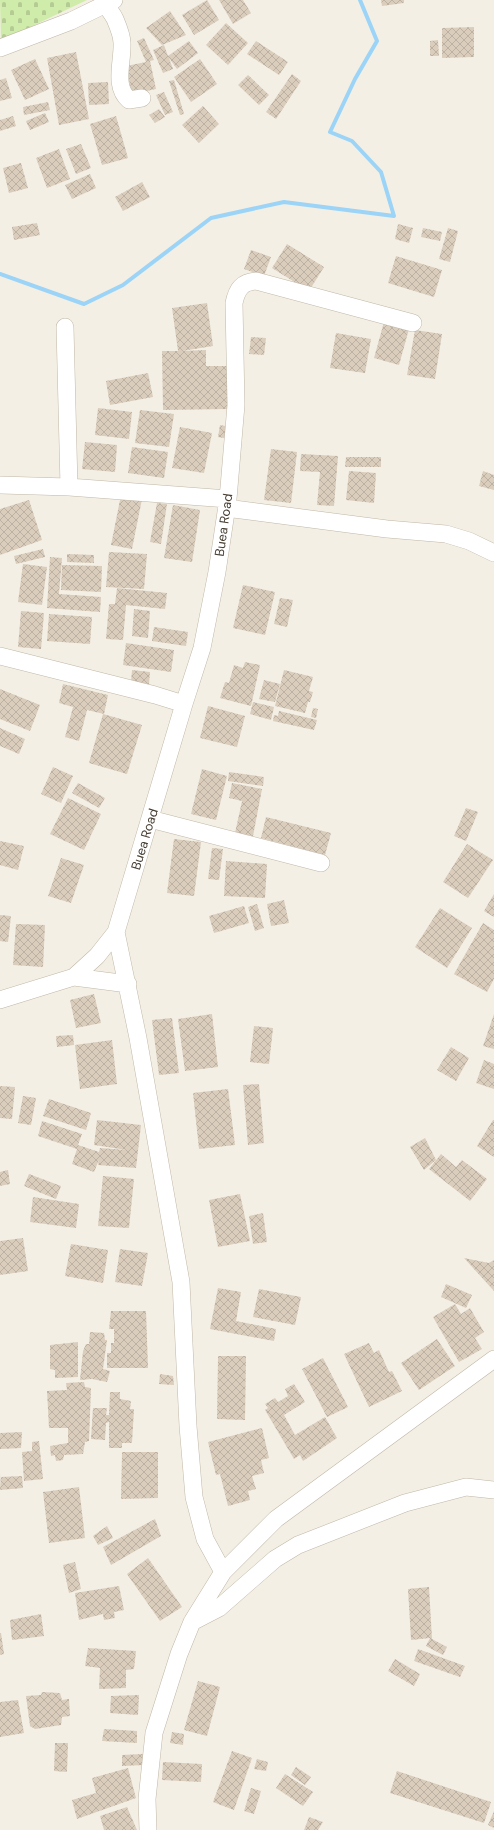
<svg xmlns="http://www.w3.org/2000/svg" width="494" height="1830" font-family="'DM Sans',sans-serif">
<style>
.cemetery{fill:url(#cemetery-stones)}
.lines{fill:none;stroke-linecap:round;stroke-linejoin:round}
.stream{stroke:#9bd4f7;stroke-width:4}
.building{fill:url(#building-cross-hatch)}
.street-casing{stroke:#c0b7a7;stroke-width:18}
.street{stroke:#fff;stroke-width:17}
.labels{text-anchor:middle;stroke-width:3;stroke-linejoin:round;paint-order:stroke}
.street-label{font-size:13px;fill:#473f34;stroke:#fff}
</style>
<defs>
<pattern id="cemetery-stones" width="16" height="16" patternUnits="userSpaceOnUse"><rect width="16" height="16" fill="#d0ecaa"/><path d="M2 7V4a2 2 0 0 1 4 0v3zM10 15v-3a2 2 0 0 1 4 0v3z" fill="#b4cb93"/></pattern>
<pattern id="building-cross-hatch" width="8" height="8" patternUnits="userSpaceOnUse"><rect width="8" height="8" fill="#dacdbc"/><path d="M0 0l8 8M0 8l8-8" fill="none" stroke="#bcb1a2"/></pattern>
</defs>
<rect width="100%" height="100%" fill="#f4efe5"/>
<path class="cemetery" d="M0,0H87L1,41Z"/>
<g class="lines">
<path class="stream" d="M0,274L84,304L123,285L211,218L284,202L394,216L381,172L352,141L330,132L355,79L377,41L360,0"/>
</g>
<path class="building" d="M207,0L219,20L194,35L182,15Z
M219,0H243L251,13L233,24Z
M381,0H404V3L382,6Z
M170,11L186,35L162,45L146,28Z
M226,23L248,43L228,65L206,45Z
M474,27V57L442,58V28Z
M144,38L154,60L150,61L156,89L132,94L126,66L146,62L137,41Z
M438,40L439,56H430V41Z
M189,41L198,53L177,69L169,58L173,69L163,73L153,50L164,45L168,56Z
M256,41L288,62L279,75L247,54Z
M76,52L89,119L59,125L47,58Z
M35,59L49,89L25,100L11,70Z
M200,59L217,84L191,102L174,77Z
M292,74L301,81L276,119L266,112Z
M248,75L269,95L259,105L238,85Z
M6,78L12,98L0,101V80Z
M174,80L184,114L180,115L169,81Z
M108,82L109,104L89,105L88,83Z
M164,92L173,112L165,115L156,95Z
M48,102L50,110L24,115L23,107Z
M203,106L219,124L199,143L182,125Z
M159,109L165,117L155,123L149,115Z
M45,113L49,122L30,130L26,121Z
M13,116L16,126L0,131V120Z
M116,116L128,158L102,165L90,124Z
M81,144L91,168L76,174L66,149Z
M59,149L70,179L47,188L36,158Z
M21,163L28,188L9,193L3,168Z
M90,174L96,188L72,199L65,185Z
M142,182L150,197L123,211L115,197Z
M37,223L40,235L14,240L12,227Z
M398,224L413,228L409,243L395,239Z
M423,228L442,232L440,241L421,237Z
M448,228L458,231L450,262L439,259Z
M287,244L324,267L309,291L272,268Z
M251,250L271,257L264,276L244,269Z
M396,256L442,270L434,297L388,283Z
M207,303L213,346L182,351L206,350V366H229L230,409L163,410L162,351H178L172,308Z
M384,322L409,329L399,365L374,358Z
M415,330L442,334L435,379L407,375Z
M336,333L371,339L365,373L330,368Z
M251,337L266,338L264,355L249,354Z
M148,373L153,397L110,405L106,381Z
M98,408L132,412L129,439L95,435Z
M140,410L174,414L169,447L135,443Z
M220,425L231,427L229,439L218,437Z
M180,427L212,433L204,473L172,468Z
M85,442L117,445L115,472L82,469Z
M132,447L168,452L164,478L128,473Z
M271,449L297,452L291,503L264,500Z
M301,454L338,456L334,506L317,505L320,472L300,471Z
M346,457H381V467H345Z
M349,471L376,473L374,503L346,500Z
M483,471L494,475V490L479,486Z
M121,495L142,499L132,549L111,545Z
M29,500L42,540L0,555V509Z
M157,503L167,504L161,544L150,542Z
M173,505L200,510L192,562L164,558Z
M43,549L45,557L16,564L14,556Z
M109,552L147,554L144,589L106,587Z
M67,554L94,555V563L67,562Z
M50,557L62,558L59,594L101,597L100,612L47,608Z
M23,564L47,567L42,605L18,602Z
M62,565L102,566L101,592L61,590Z
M243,585L275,592L265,635L233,628Z
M117,588L167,593L165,609L126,605L123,640L106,639L109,604H115Z
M280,598L293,600L287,627L274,624Z
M134,609L150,611L148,638L132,636Z
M21,611L44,613L41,649L18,647Z
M49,614L92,617L90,644L47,641Z
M154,627L188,632L186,646L152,641Z
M126,643L174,650L171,672L123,665Z
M245,662L260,665L251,706L220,698L225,682L229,683L234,665L243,668Z
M132,670L150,672L149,684L131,682Z
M284,670L313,677L309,691L313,692L310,702H308L305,713L275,706Z
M264,680L280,684L275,702L259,699Z
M63,684L108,695L104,714L87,710L79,741L65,737L73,707L59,703Z
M0,689L40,705L30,731L0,719Z
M253,702L274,707L271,720L250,714Z
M208,706L245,716L237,747L200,738Z
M313,708L318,709L316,718L311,717Z
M279,711L317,720L314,730L273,721L274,715L278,716Z
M103,714L142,725L127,774L89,763Z
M0,728L25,739L19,754L0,746Z
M53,767L73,776L61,803L41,794Z
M202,769L227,776L216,820L191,814Z
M229,772L264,777L263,786L228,781Z
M78,783L105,798L99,808L72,793Z
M232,783L262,789L253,836L235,833L242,801L229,798Z
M68,798L101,814L84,850L50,834Z
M466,808L478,812L466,841L454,836Z
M266,817L331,833L325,855L261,838Z
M174,839L201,842L194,896L167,893Z
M0,841L24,846L18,870L0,865Z
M467,844L493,860L468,898L443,882Z
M212,848L223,849L219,880L208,879Z
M61,858L84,865L71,903L48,896Z
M226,861L267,864L265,898L224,896Z
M494,894V917L484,911Z
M284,900L289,923L271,926L267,904Z
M257,904L264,928L255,931L248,907Z
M244,906L249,923L214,933L209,916Z
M440,908L472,928L447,968L415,947Z
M0,915L11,916L8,942L0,941Z
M483,923L494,930V979L487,992L454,974Z
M16,924L45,925L43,967L13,965Z
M94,994L101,1023L76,1028L70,1000Z
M212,1014L218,1067L185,1071L178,1019Z
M494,1014V1049L483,1046Z
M172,1018L179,1073L159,1075L152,1020Z
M254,1026L273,1028L269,1064L250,1062Z
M73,1035L74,1045L57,1047L56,1036Z
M112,1040L117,1084L80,1089L75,1045Z
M451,1047L469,1058L456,1081L437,1070Z
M484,1060L494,1064V1089L476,1083Z
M259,1084L264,1143L248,1145L243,1085Z
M0,1086L15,1087L12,1119L0,1118Z
M228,1089L235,1145L199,1149L193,1093Z
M23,1096L36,1098L31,1125L18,1123Z
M49,1099L91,1113L86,1130L43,1116Z
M97,1120L141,1125L136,1168L98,1165L99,1160L94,1172L72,1164L77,1149L38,1136L42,1121L82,1134L78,1145L99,1152L100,1148L127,1150L94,1145Z
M493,1120H494V1157L477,1146Z
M425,1138L436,1160L424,1170L410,1147Z
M441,1154L456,1167L462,1160L487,1179L470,1201L429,1169Z
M8,1170L10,1184L0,1186V1172Z
M29,1174L61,1186L56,1199L24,1186Z
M103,1176L134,1179L129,1228L98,1226Z
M240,1194L250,1241L218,1247L209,1200Z
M33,1197L79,1204L76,1228L30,1222Z
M263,1213L267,1242L253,1244L249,1216Z
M23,1238L28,1271L0,1275V1241Z
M71,1244L108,1250L103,1283L65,1276Z
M120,1249L148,1253L142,1286L115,1282Z
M464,1258L489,1263L494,1260V1291Z
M446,1284L472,1295L466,1308L441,1297Z
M218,1288L241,1292L236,1321L276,1329L274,1341L210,1329Z
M259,1289L301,1297L295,1325L253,1317Z
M455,1304L461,1314L470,1308L484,1332L475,1338L482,1349L459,1362L433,1317Z
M111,1311H146L148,1368H107V1353H111V1343H114V1329H109Z
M90,1332L104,1333L105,1340H107L103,1369L110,1371L107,1382L92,1379L80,1380L83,1351L86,1344H89Z
M437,1339L455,1366L419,1390L401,1363Z
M78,1342V1377L55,1378V1370L50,1369V1345Z
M369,1343L374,1353L379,1350L389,1372L392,1371L402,1391L369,1407L344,1354Z
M218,1356H246L245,1420L217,1419Z
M323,1358L348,1407L327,1417L302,1369Z
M160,1374L173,1376L174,1385L159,1384Z
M84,1382L85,1387L91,1388L89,1441L85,1442L83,1454L64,1455L63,1460L56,1461L55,1455L51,1456L50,1446L68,1443V1428H49L47,1391L67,1390L66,1383Z
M294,1384L305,1402L284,1415L295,1435L325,1417L337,1438L303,1461L300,1455L294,1459L265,1410L268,1408L265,1404L275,1398L278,1402L288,1396L285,1389Z
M110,1392H120V1399L131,1401L130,1409H134L132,1443H122V1448H109V1422L106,1423L105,1440L91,1439L93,1408H107L106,1415H109Z
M262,1428L269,1458L261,1460L264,1473L252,1476L256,1489L248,1491L250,1500L228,1506L220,1474L216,1475L208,1442Z
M22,1432L21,1448L0,1449V1433Z
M39,1441L43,1479L24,1481L22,1452L32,1451V1442Z
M122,1452H158V1498L121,1499Z
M1,1473V1477L22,1476L23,1488L0,1490Z
M79,1487L85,1538L49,1543L43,1492Z
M155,1519L161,1536L111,1565L103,1547Z
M107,1526L113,1538L98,1545L93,1536Z
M148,1558L182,1607L160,1621L127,1574Z
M75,1562L81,1589L69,1593L63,1565Z
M119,1586L124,1610L114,1612L115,1618L104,1620L103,1614L79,1620L75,1593Z
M429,1587L432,1639L447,1647L443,1655L426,1646L430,1638L411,1640L408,1589Z
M41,1614L44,1636L12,1640L10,1620Z
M0,1633H1L4,1654L0,1655Z
M88,1648L136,1651L134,1669L126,1670V1688L99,1689L100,1668L85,1666Z
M418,1649L465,1666L460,1677L414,1661Z
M395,1659L420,1674L414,1686L388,1671Z
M198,1681L220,1687L207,1736L184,1730Z
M42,1692L60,1693L62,1700L69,1699L70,1716L62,1717L61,1725L35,1729L30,1726L26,1696L41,1695Z
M139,1695L138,1715L110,1713L111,1696Z
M18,1700L24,1733L0,1737V1702Z
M104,1729L137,1731V1743L102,1741Z
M172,1732L184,1734L183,1745L170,1743Z
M55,1743H68L67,1772L54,1771Z
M232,1751L252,1758L234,1810L213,1802Z
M143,1754L144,1765L122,1766V1755Z
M257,1759L268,1762L266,1771L254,1769Z
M163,1762L202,1764L201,1782L162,1780Z
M296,1767L311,1777L305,1785L291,1775Z
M128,1768L136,1798L77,1819L72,1800L96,1793L92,1778Z
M397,1771L491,1802L484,1823L390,1793Z
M285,1774L313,1792L303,1806L276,1788Z
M251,1788L261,1791L254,1814L244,1811Z
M127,1807L137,1830H104L100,1816Z
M494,1811V1828L488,1825Z
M309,1817L323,1822L318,1830H304Z"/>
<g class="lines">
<g class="street-casing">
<path id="street" d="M105,0C106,8 112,12 115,19C118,26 122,36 122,43C123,62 113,86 129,100L142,98
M0,48L71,21L114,0
M65,327L69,487
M0,485L69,487L228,499
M226,508L387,529L446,534L469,541L494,553
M0,656L155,695L184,704
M150,819L321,863
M116,932L138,1038L181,1282L188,1426L194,1497L205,1539L223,1572
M74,977L97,956L116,932L184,704L202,648L217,572L228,499L236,405L234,303C237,289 242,282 256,281L413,323
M0,1000L74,977L128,984
M192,1622L219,1608L275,1559L298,1545L405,1503L466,1487L494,1490
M148,1830L147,1799L154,1733L179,1654L192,1622L223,1572L276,1519L494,1359"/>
</g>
<use href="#street" class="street"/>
</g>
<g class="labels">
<g class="street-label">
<text transform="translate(223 525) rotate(-82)" y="5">Buea Road</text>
<text transform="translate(144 839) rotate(-73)" y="5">Buea Road</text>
</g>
</g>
</svg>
